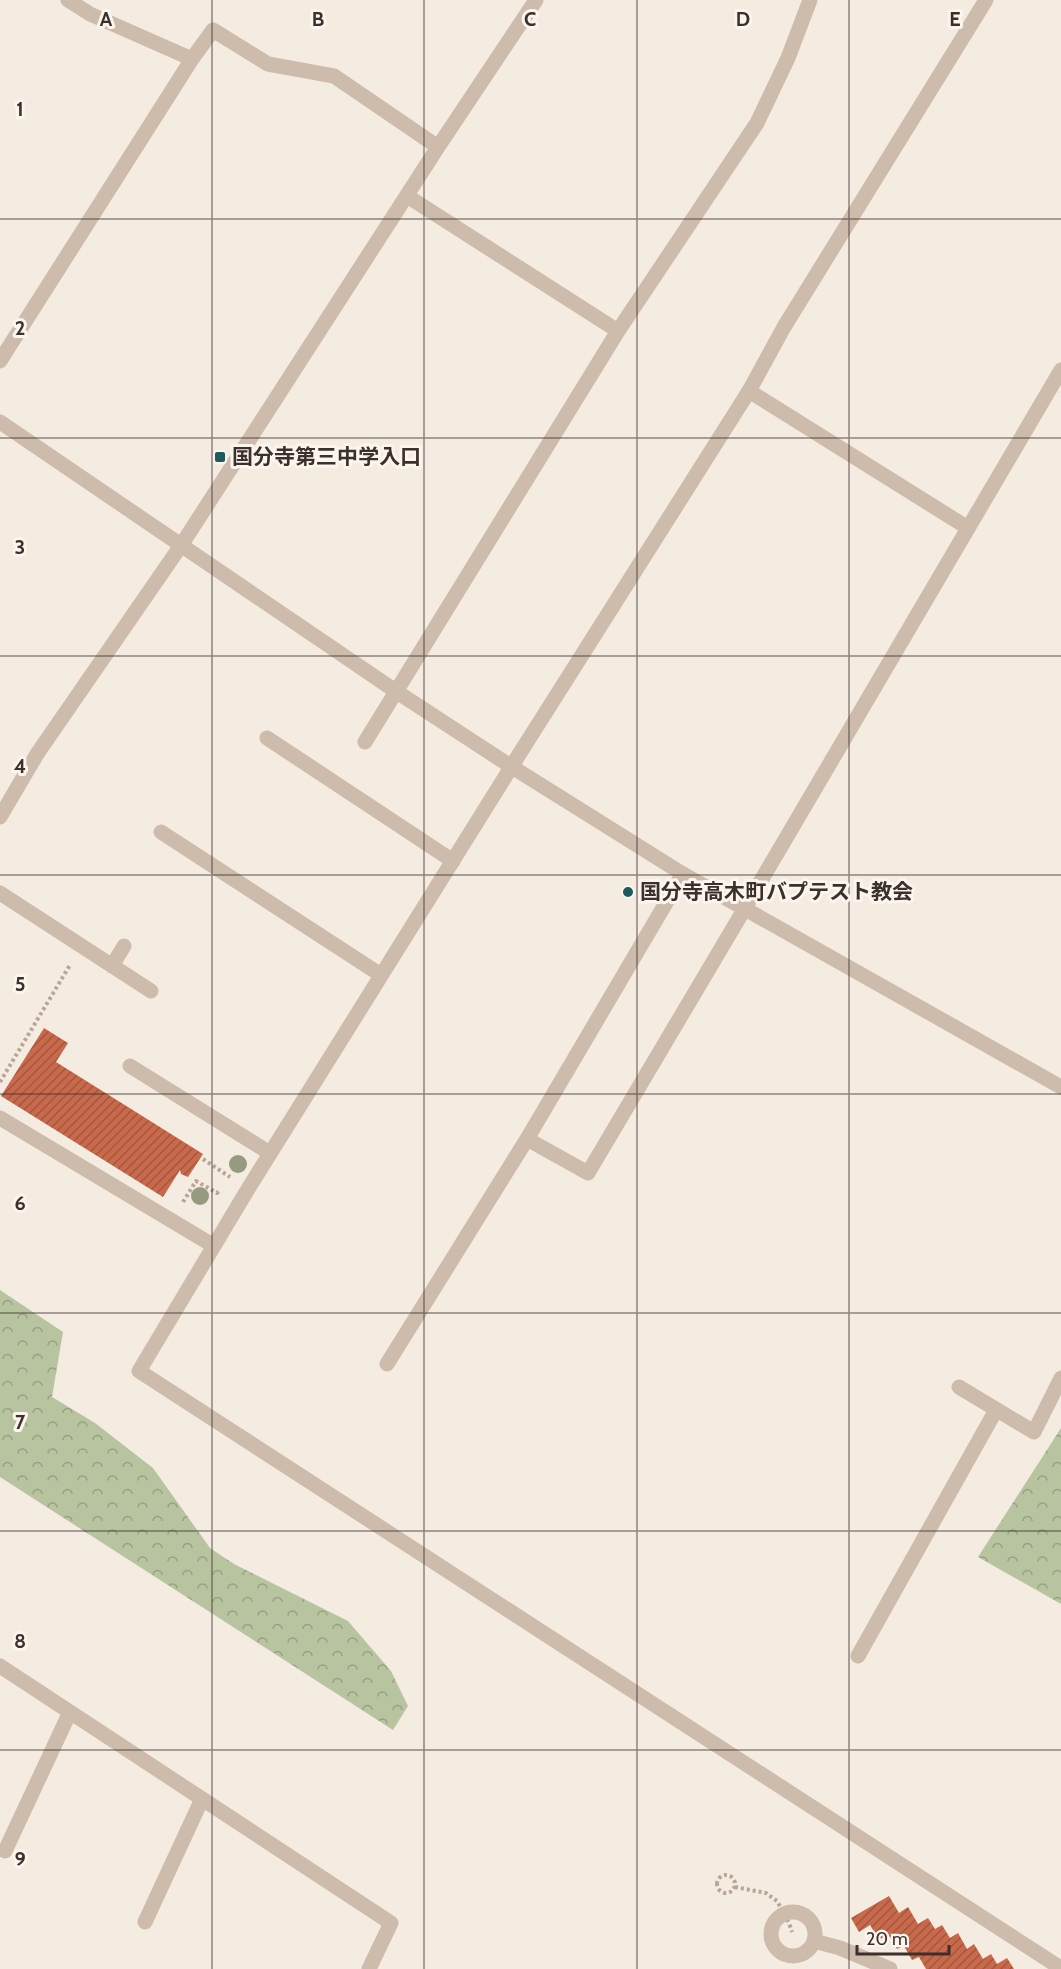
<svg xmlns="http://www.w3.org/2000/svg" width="1061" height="1969" font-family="Cabin,'Noto Sans JP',sans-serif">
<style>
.forest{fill:url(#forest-crowns)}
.building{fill:url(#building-hatch)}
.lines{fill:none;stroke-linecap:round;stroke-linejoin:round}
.path{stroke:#b9a596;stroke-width:4;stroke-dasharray:3 3;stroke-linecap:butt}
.lane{stroke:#cdbbac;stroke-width:15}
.street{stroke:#cdbbac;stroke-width:15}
.tree{fill:#969b7f}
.grid{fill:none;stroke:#3b302b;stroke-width:1.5;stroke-opacity:0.55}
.poi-dot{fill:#1f5a5e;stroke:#fbf5ee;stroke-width:2}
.labels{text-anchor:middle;stroke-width:6;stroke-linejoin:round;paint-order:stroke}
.poi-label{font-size:21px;font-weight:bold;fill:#3b302b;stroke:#fbf5ee;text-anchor:start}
.grid-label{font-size:20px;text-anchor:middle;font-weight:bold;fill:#3b302b;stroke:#fbf5ee;stroke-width:6;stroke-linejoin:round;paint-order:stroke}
</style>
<defs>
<pattern id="forest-crowns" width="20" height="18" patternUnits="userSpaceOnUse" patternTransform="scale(1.5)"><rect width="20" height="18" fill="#b8c4a0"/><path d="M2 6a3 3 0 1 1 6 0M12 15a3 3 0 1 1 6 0" fill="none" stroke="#97a083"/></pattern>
<pattern id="building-hatch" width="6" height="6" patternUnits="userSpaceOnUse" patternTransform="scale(1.5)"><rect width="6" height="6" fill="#c8694b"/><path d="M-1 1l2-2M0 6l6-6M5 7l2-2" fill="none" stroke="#a4573f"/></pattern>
</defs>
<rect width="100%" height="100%" fill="#f4ebe1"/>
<path class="forest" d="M0,1290L63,1332L52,1397L95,1423L153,1468L210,1548L234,1564L348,1621L391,1671L408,1706L393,1730L0,1477Z
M1061,1428V1604L978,1557Z"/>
<path class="building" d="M44,1028L68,1043L56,1062L203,1154L188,1177L181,1174L180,1170L163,1197L1,1096Z
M889,1896L899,1913L908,1907L918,1924L928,1918L935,1929L942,1925L950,1938L958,1933L967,1949L974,1944L983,1959L991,1954L997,1964L1007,1958L1014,1969H926L919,1957L912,1960L904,1946L897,1949L888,1934L879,1940L870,1925L859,1932L851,1918Z"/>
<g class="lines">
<path class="path" d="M0,1082L70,965
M203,1159L230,1177
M183,1202L196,1181L217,1193L219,1191
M717 1884a9 9 0 1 1 18 0a9 9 0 1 1-18 0Z
M735,1887L766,1893L777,1901L789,1923L792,1932"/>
<path class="lane" d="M749,391L968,528
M267,738L453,861
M161,832L381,975
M130,1066L270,1153
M527,1139L588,1173L745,908
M387,1364L527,1139L683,874
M145,1922L202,1799"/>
<path class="street" d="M68,0L90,14L192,59
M986,0L784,327L749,391L520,753L248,1189L139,1371L1056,1965
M407,196L618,331
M0,361L192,59L213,30L268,64L334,76L438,147
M0,422L397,692L512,767L683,874L1061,1087
M365,742L618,331L757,123L788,58L810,0
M0,817L37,754L182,544L438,147L536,0
M0,893L151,991
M745,908L1061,370
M112,966L124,946
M0,1118L214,1246
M959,1387L1034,1432L1061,1378
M858,1656L996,1410
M0,1666L391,1923L369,1969
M5,1851L70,1712
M771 1934a22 22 0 1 1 44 0a22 22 0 1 1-44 0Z
M814,1941L840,1948L890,1969"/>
</g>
<g class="tree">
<circle cx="238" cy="1164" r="9"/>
<circle cx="200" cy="1196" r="9"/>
</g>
<path class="grid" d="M212,0V1969M424,0V1969M637,0V1969M849,0V1969M0,219H1061M0,438H1061M0,656H1061M0,875H1061M0,1094H1061M0,1313H1061M0,1531H1061M0,1750H1061"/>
<g class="poi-dot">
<rect x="214" y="451" width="12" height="12" rx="3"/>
<circle cx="628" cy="892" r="6"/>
</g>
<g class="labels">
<g class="poi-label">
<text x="232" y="464">国分寺第三中学入口</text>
<text x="640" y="899">国分寺高木町バプテスト教会</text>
</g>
</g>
<g class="grid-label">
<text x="106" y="26">A</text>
<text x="318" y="26">B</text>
<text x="530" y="26">C</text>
<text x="743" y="26">D</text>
<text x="955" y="26">E</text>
<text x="20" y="116">1</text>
<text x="20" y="335">2</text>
<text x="20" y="554">3</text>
<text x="20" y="773">4</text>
<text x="20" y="991">5</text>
<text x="20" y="1210">6</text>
<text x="20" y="1429">7</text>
<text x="20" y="1648">8</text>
<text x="20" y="1866">9</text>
</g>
<path d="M857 1945v9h92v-9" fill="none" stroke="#3b302b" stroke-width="3"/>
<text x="866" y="1945" font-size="18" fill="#3b302b" stroke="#fbf5ee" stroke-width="4.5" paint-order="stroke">20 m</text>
</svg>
